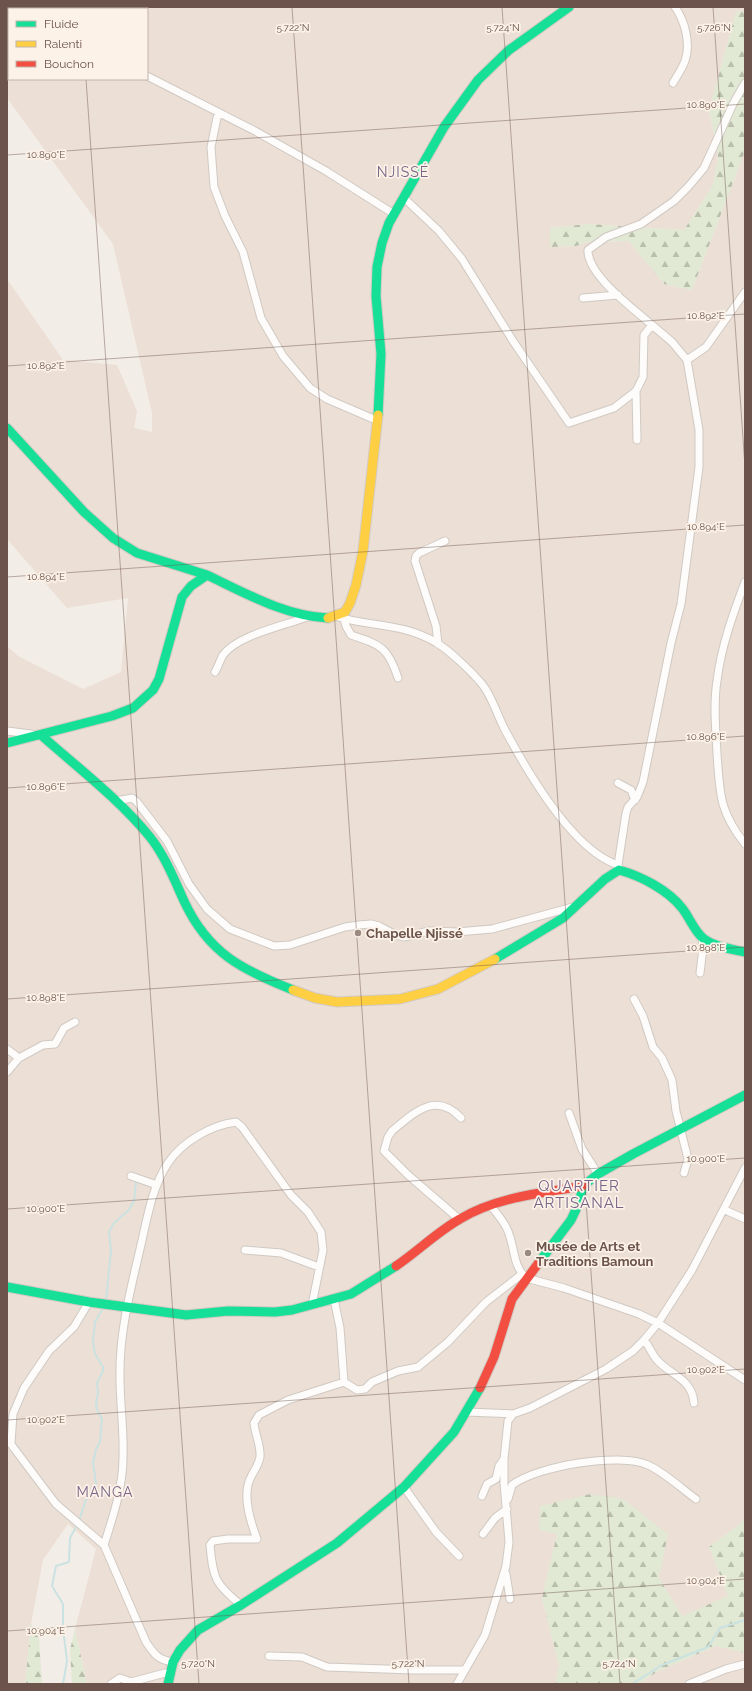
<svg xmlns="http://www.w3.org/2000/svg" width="752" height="1691" font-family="Raleway,sans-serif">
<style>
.residential{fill:#ecdfd5;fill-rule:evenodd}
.forest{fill:url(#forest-firs)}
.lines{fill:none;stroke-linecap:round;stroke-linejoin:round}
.stream{stroke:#cae2e1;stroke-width:2}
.street-casing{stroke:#d0c9c3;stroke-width:9}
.fast-casing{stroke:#d2cac4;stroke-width:11}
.slow-casing{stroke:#d2cac4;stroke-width:11}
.jam-casing{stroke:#d2cac4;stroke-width:11}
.street{stroke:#fdfcfb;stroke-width:7}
.fast{stroke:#16e098;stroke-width:9}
.slow{stroke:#ffcf43;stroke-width:9}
.jam{stroke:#f24e42;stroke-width:9}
.ticks{fill:none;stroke:#6c544c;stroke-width:1;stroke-opacity:0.45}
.poi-dot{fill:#9b8a82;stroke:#fcf2e7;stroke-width:1.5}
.labels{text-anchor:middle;stroke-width:3.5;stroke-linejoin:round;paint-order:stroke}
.poi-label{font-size:13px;font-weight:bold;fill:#6c544c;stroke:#fcf2e7;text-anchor:start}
.neighbourhood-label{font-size:14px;letter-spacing:1px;fill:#796489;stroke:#fcf2e7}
.quarter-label{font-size:15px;letter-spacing:1px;fill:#796489;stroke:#fcf2e7}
.ticks-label{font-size:10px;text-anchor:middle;fill:#6c544c;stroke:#fcf2e7;stroke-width:3.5;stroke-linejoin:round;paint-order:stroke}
</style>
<defs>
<pattern id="forest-firs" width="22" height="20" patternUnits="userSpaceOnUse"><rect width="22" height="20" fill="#e1e8d3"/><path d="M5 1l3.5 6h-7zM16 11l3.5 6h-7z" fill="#babfad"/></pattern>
</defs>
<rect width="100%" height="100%" fill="#f3ede7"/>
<path class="residential" d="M7,7H745V11L736,12L709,110L718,156L713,185L684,230L588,224L550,228V247L576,246L588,242L629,241L664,284L692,290L745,151V1518L740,1524L709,1547L728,1596L682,1617L659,1578L557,1534L542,1598L559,1665L555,1684H87L75,1629L96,1549L68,1524L43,1560L31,1624L25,1684H7V646L18,656L83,689L121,672L128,598L67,608L7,539V279L63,360L117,365L137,411L134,428L152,432V413L113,244L7,98ZM9,9H147V79H9Z
M716,1646L745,1653V1684H639L657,1672Z"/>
<path class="forest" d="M745,11V151L692,290L664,284L629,241L588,242L576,246L550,247V228L588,224L684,230L713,185L718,156L709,110L736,12Z
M590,1494L623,1499L668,1534L659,1578L682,1616L728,1596L709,1547L740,1524L745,1518V1653L716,1646L657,1672L639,1684H555L559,1665L542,1598L557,1534L539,1530L540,1506Z
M31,1624L39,1638L42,1684H25Z
M75,1629L87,1684H72L70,1650Z"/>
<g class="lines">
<path class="stream" d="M106,1300L111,1251L109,1232L114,1223L129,1210L134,1201L136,1182
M79,1521L85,1502L96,1483L93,1463L96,1449L100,1442L102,1419L97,1410L96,1404L98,1393L97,1383L103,1371V1367L95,1354L93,1342L95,1322L103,1308
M63,1684L67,1661L63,1628V1604L52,1586L56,1566L69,1562L70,1538L77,1525
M632,1684L662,1665L708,1647L720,1628L745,1620"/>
<g class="street-casing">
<path id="street" d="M29,7L33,9
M111,9L112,7
M147,76L255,131L326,171L394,214
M673,83C677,76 682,69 685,61C691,44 685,21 675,7
M218,113L211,147L214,187L225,216L243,252L261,318L283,356L310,388L327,399L376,420
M403,197L439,231L462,259L513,341L569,423L614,408L636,391L643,377L644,335L652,325L672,342L687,360L706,347L745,292
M583,298L618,295
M652,325C634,309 587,275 588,250L606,237L641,224L674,201L688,187L704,168L733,104L745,83
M636,391L637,440
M745,582C733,614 721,647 717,681C713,705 716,730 717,754C720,794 719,811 745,844
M338,617C373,627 403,623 437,643C451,652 471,671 482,684C492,696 497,715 505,730C527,771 572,850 618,865
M344,619L346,626L351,635C381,645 388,647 398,678
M438,644L436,626L415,561L416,556L419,553L445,541
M215,672C218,667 220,660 223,655C238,635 283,626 307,617
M7,731L31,734
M618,783L631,790L635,800
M116,801L132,798L137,802L167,841L189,884L207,909L230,929L274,946L290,945L345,927L359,925L371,924L379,926L396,935L404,937L429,931L457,932L492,929L573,907
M619,870L618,865L626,813L628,807L637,797L643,782L671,643L681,604L699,467V430L687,360
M700,973L703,948L702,938
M634,999L643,1016L653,1047L662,1058L672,1080L676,1111L688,1159L684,1173
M7,1049L19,1058L43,1045L55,1044L64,1028L75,1022
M7,1072L19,1058
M569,1113L582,1149L598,1174
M131,1176L157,1185
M491,1206C496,1213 503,1220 507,1229C515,1245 512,1265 526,1278L564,1288L639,1314L658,1323L745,1380
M725,1210L745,1219
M459,1219L408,1175L384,1151L388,1137L392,1131C415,1112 436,1091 461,1118
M245,1250L281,1253L319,1267
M644,1340C650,1347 652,1355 658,1361C672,1376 692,1379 694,1403
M344,1382L357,1390L365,1389L372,1382L398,1371L418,1367L448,1342L486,1302L522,1274
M467,1412L513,1414
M7,1439L56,1504L104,1545L146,1642C154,1654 158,1660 173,1662
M11,1443L13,1414L24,1388L49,1351L74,1327L89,1302
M404,1487L436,1532L459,1556
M482,1496L487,1484L496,1479L499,1466L504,1459
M508,1499L512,1485C537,1466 620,1452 648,1465C664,1472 682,1489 696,1499
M483,1534L495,1518L507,1509
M104,1545C113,1517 123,1487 123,1457C124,1430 120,1404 120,1378C119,1334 130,1292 140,1249C147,1220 151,1189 168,1163C182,1142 211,1125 236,1122L242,1127L291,1195L308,1212L321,1232L323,1250L312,1305
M506,1574L510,1599
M241,1605C215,1584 213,1578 210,1545L213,1541L228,1539H257C251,1523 244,1502 248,1485C250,1475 258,1468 260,1457C261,1445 255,1435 254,1423L259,1415L288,1400L344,1382L340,1328L334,1299
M269,1656L302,1657L327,1667L414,1670H464
M111,1684L120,1678L131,1682L165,1673H170
M457,1684L485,1635L506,1566L509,1542L504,1483V1459L508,1421L513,1414L530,1408L606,1369L633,1351L644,1340L658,1323L692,1270L745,1168
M689,1684L726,1669L745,1664"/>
</g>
<g class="fast-casing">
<path id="fast" d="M378,415L381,354L376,296L377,267L382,243L389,223L444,127L478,80L509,50L569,7
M7,428L84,512L113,538L137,553L207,575
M41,735C78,768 118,798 150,837C165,856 174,879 184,901C208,953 242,970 293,990
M7,743L112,716L133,708L153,690L159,679L182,597L191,586L207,575C245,593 285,616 328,618
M495,959L563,918L605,879L619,870C641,876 668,890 682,908C690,918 694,931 704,939C715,947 731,949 745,952
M540,1261L571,1220L579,1203L583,1186L598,1174L633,1154L745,1095
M7,1287L89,1302L186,1315L228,1311L275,1312L292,1310L351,1294L396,1266
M168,1684L173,1662L180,1650L198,1630L241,1605L337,1543L404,1487L454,1432L480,1388"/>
</g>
<g class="slow-casing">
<path id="slow" d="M328,618L345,612L350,603L356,585L363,551L378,415
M293,990L315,998L337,1002L400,999L438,989L495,959"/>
</g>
<g class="jam-casing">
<path id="jam" d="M396,1266C418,1251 437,1232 460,1219C496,1197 542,1193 583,1186
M480,1388L494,1357L512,1299L540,1261"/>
</g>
<use href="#street" class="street"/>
<use href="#fast" class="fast"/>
<use href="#slow" class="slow"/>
<use href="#jam" class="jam"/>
</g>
<path class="ticks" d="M81,7V9M292,7L409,1684M502,7L620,1684M713,7L745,467M86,79L199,1684M7,155L745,104M7,366L745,314M7,577L745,525M7,788L745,736M7,999L745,947M7,1209L745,1158M7,1420L745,1369M7,1631L745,1579"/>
<g class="poi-dot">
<circle cx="358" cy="933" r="4"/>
<circle cx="528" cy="1253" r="4"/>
</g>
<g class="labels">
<g class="poi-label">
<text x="366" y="938">Chapelle Njissé</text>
<text x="536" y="1251">Musée de Arts et<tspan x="536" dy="15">Traditions Bamoun</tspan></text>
</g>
<g class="neighbourhood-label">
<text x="403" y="177">NJISSÉ</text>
<text x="105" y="1497">MANGA</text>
</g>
<g class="quarter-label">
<text x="579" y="1191">QUARTIER<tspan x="579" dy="17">ARTISANAL</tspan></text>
</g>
</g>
<g class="ticks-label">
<text x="293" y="31">5.722°N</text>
<text x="503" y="31">5.724°N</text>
<text x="714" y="31">5.726°N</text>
<text x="706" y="108">10.890°E</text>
<text x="46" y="158">10.890°E</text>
<text x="706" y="319">10.892°E</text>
<text x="46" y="369">10.892°E</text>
<text x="706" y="530">10.894°E</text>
<text x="46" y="580">10.894°E</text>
<text x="706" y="740">10.896°E</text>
<text x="46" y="790">10.896°E</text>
<text x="706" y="951">10.898°E</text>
<text x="46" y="1001">10.898°E</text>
<text x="706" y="1162">10.900°E</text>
<text x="46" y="1212">10.900°E</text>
<text x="706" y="1373">10.902°E</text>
<text x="46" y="1423">10.902°E</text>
<text x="706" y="1584">10.904°E</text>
<text x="46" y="1634">10.904°E</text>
<text x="198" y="1667">5.720°N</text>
<text x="408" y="1667">5.722°N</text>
<text x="619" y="1667">5.724°N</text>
</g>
<rect width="752" height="1691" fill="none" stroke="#6c544c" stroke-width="16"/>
<rect x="8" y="8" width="140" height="72" fill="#fcf2e7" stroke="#c2b3a9"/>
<rect x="16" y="21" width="20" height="6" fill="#16e098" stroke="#c2b3a9"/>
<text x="44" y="28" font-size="12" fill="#6c544c">Fluide</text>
<rect x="16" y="41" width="20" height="6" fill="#ffcf43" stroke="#c2b3a9"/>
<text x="44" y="48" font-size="12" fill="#6c544c">Ralenti</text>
<rect x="16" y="61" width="20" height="6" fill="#f24e42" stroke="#c2b3a9"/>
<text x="44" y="68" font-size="12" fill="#6c544c">Bouchon</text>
</svg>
